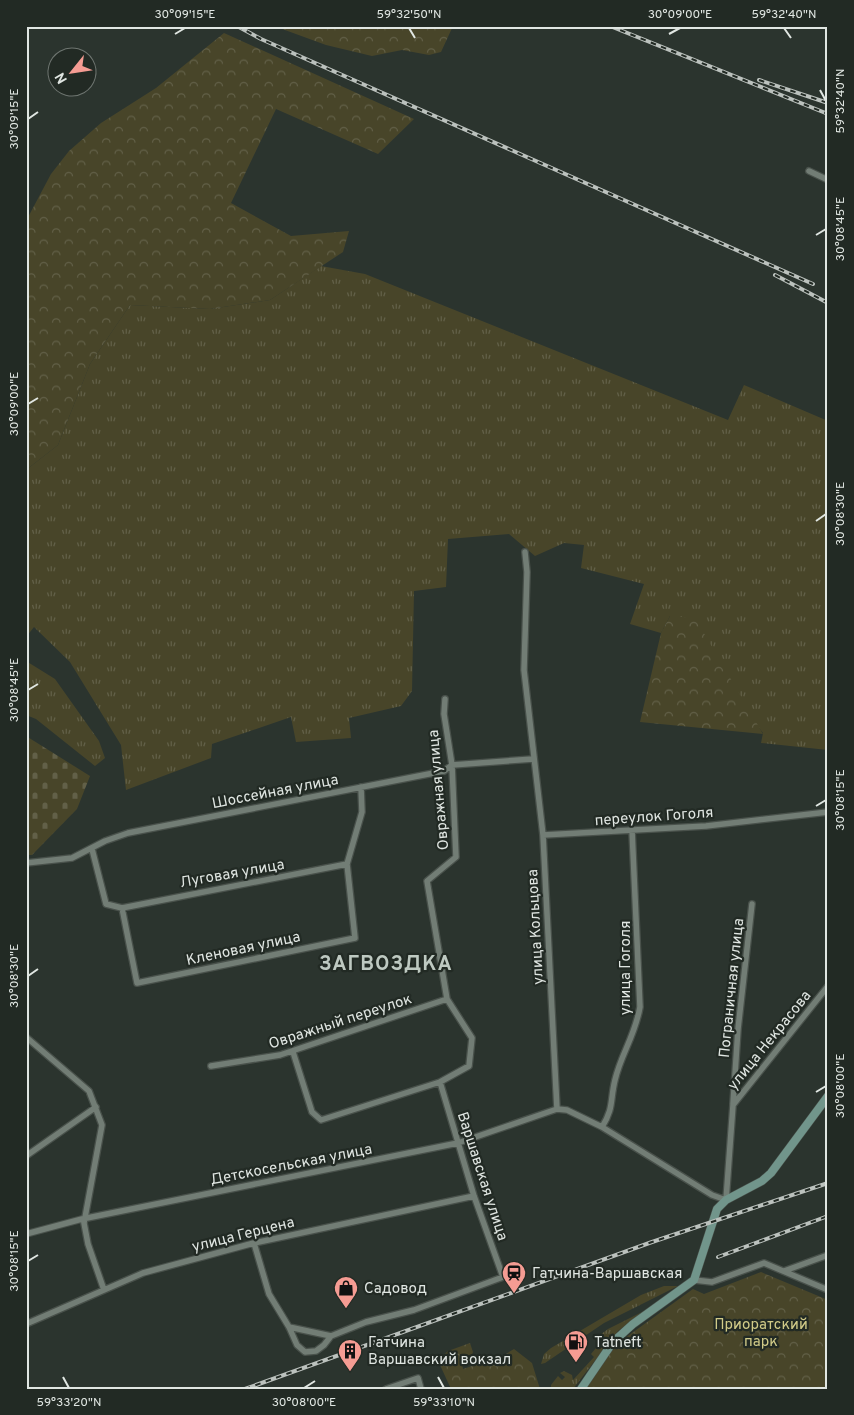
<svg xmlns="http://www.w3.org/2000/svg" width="854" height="1415" font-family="Overpass,sans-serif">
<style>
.grass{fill:url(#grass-tufts)}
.forest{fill:url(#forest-crowns)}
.cemetery{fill:url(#cemetery-stones)}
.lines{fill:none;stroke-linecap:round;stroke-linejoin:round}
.minor-casing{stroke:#49514b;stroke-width:8}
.secondary-casing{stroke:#49514b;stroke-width:9}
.minor{stroke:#727d75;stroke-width:5.5}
.secondary{stroke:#71958b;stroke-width:8}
.rail-casing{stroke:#bbc1bd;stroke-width:4}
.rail{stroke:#222a24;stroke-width:2;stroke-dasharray:5.5;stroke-linecap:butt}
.ticks{fill:none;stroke:#e0e6e2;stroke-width:2}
.labels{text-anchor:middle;stroke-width:4.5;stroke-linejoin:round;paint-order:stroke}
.street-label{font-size:15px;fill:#e0e6e2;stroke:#222a24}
.poi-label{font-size:15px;fill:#e0e6e2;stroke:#222a24;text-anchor:start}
.park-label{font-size:15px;fill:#d1cb88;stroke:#222a24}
.district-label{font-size:20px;font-weight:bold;letter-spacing:1px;fill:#bec9c1;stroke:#222a24}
.neatline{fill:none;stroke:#e0e6e2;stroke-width:2}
.ticks-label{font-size:12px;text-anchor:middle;fill:#e0e6e2}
</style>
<defs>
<pattern id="grass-tufts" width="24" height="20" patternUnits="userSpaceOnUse" patternTransform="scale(1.25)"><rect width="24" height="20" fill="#484529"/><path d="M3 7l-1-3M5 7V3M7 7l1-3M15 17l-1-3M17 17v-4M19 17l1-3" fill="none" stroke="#626048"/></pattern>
<pattern id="forest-crowns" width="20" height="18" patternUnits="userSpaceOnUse" patternTransform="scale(1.25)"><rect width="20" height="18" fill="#484529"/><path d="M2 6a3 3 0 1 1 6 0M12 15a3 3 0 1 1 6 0" fill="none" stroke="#626048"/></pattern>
<pattern id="cemetery-stones" width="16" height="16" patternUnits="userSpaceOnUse" patternTransform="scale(1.25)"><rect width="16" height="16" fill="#484529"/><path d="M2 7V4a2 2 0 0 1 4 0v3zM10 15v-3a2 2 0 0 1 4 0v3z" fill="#626048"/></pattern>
</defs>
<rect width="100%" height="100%" fill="#2b342e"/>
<path class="grass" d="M321,266L365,274L728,420L744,385L828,421V750L761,743L763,733L670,616L661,633L630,624L644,584L581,568L584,545L564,543L535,556L509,534L448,539L446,587L414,591L412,691L401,706L349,718L351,738L296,742L291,717L212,744L211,758L126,790L121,745L70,662L34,627L26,637V470L58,445L90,364L130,305L210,309L270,300Z
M26,661L55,679L99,741L105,758L95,766L36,719L26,715Z
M664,1286H678L604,1323L545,1363L541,1364L544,1354L551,1348L641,1295Z
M646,1310L618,1331L573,1389H551V1385L558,1376L562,1380L565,1377L560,1373L564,1371L572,1375L573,1380L594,1357L591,1354L601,1342L596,1338L608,1329Z"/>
<path class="forest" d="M274,26H453L441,52L429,55L402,50L372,56L326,45Z
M224,33L414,119L378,154L276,109L231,203L291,236L349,231L343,252L270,300L210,309L130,305L90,364L58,445L26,470V221L51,174L69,151L101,123L156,88Z
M670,616L695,618L763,734L640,722L661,633Z
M761,1272L828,1300V1389H583L618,1343L693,1289L704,1294Z
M470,1343L473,1352L471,1357L462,1363L463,1369L478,1364H489L514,1349L532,1363L540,1389H451L440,1365L441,1357L448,1351Z"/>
<path class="cemetery" d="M26,736L90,776L77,809L32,855H26Z"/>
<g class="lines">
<g class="minor-casing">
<path id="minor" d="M809,171L828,180
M525,552L527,572L524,670L543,835L557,1109L567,1110L602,1127L712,1195L726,1200L733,1105L828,986
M543,835L706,826L828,812
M92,849L106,904L122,908L347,864
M26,863L72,858L105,841L128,833L444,771L452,765L533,759
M122,908L137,983L355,938L347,864L362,812L361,787
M26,1037L89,1091L102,1125L84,1223L88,1244L104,1290
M293,1052L312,1112L321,1120L440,1082L469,1066L472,1038L447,999L427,881L456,857L452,765L444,714L445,699
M211,1066L280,1055L447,999
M733,1104L738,1029L752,904
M602,1127C614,1108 610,1100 615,1080C621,1054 635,1036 640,1007L632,830
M26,1156L96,1107
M26,1234L82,1219L458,1143L557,1109
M254,1243L269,1294L289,1327L297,1345L305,1352L316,1351L324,1345L331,1336L366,1322L414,1310L503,1277L474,1196L440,1082
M784,1271L828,1255
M694,1280L712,1282L764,1263L828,1290
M26,1324L143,1273L254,1243L474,1196
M289,1327L331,1336
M386,1389L418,1378L421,1389"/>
</g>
<g class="secondary-casing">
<path id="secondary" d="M581,1389L613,1342L633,1324L694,1280L717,1209L726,1200L762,1181L771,1173L828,1096"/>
</g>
<use href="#minor" class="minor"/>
<use href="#secondary" class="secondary"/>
<g class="rail-casing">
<path id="rail" d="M237,26L261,39L813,284
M610,26L828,114
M759,80L828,103
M775,275L828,303
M718,1257L828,1216
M245,1389L652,1242L828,1183"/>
</g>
<use href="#rail" class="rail"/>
</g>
<path class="ticks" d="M409,28L415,38M784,28L791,38M175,34L185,28M669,34L680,28M820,90L826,101M28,119L38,112M816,235L826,229M28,404L38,398M816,521L826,514M28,690L38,684M816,806L826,800M28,976L38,969M816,1092L826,1086M28,1261L38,1255M63,1377L69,1388M438,1377L444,1388M304,1388L315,1381"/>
<defs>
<g id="station-pin" transform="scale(1.25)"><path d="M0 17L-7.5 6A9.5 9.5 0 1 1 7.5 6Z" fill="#f59c93" stroke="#222a24"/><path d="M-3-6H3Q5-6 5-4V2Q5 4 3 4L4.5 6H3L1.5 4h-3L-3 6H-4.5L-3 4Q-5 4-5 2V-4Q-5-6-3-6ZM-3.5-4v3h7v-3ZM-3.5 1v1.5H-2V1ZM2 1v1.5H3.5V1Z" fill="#111"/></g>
<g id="shop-pin" transform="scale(1.25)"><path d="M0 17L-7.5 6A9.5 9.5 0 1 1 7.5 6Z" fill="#f59c93" stroke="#222a24"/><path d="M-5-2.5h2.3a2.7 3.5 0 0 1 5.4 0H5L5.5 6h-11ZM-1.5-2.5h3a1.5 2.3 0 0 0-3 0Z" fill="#111"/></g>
<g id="fuel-pin" transform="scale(1.25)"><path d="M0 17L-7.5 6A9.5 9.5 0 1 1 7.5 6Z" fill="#f59c93" stroke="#222a24"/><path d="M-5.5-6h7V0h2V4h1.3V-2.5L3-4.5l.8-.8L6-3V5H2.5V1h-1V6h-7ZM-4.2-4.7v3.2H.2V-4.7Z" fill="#111"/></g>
<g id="building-pin" transform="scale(1.25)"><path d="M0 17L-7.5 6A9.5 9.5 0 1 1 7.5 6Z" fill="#f59c93" stroke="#222a24"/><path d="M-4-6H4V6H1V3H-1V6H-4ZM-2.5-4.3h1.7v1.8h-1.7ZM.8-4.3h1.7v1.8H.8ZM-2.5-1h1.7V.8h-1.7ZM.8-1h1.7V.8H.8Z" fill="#111"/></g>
</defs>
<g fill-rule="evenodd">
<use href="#station-pin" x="514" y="1273"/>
<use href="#shop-pin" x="346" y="1288"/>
<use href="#fuel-pin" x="576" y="1342"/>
<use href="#building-pin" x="350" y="1351"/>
</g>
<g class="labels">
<g class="street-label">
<text transform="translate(438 790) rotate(-95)" y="5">Овражная улица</text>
<text transform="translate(275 791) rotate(-11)" y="5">Шоссейная улица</text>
<text transform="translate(654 816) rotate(-4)" y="5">переулок Гоголя</text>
<text transform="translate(232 873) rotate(-10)" y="5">Луговая улица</text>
<text transform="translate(535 927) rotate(-93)" y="5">улица Кольцова</text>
<text transform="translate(243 948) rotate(-12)" y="5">Кленовая улица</text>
<text transform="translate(625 968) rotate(-90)" y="5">улица Гоголя</text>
<text transform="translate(731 988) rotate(-84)" y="5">Пограничная улица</text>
<text transform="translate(340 1021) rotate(-18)" y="5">Овражный переулок</text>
<text transform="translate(769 1040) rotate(-51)" y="5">улица Некрасова</text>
<text transform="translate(291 1164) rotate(-11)" y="5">Детскосельская улица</text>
<text transform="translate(483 1176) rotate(72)" y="5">Варшавская улица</text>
<text transform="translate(243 1234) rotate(-14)" y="5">улица Герцена</text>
</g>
<g class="poi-label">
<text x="532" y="1278">Гатчина-Варшавская</text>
<text x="364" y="1293">Садовод</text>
<text x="368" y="1347">Гатчина<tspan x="368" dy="17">Варшавский вокзал</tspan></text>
<text x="594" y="1347">Tatneft</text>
</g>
<g class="park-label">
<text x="761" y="1329">Приоратский<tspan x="761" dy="17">парк</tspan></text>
</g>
<g class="district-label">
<text x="386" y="970">ЗАГВОЗДКА</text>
</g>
</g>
<rect width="854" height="1415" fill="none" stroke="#222a24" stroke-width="55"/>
<g transform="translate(72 72) rotate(240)"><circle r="24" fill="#222a24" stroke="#6e7570"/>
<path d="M0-4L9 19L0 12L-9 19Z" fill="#f59c93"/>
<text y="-8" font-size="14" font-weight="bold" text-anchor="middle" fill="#e0e6e2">N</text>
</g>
<rect x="28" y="28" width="798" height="1360" class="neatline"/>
<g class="ticks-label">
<text x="185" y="18">30°09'15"E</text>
<text x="409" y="18">59°32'50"N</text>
<text x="680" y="18">30°09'00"E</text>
<text x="784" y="18">59°32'40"N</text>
<text transform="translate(840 101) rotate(-90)" y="4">59°32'40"N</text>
<text transform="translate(14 119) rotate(-90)" y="4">30°09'15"E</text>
<text transform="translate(840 229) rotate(-90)" y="4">30°08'45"E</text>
<text transform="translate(14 404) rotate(-90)" y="4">30°09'00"E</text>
<text transform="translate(840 514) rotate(-90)" y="4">30°08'30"E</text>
<text transform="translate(14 690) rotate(-90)" y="4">30°08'45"E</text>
<text transform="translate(840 800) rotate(-90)" y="4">30°08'15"E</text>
<text transform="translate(14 976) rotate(-90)" y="4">30°08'30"E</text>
<text transform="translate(840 1086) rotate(-90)" y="4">30°08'00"E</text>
<text transform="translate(14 1261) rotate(-90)" y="4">30°08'15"E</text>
<text x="69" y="1406">59°33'20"N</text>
<text x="304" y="1406">30°08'00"E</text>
<text x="444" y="1406">59°33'10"N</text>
</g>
</svg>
